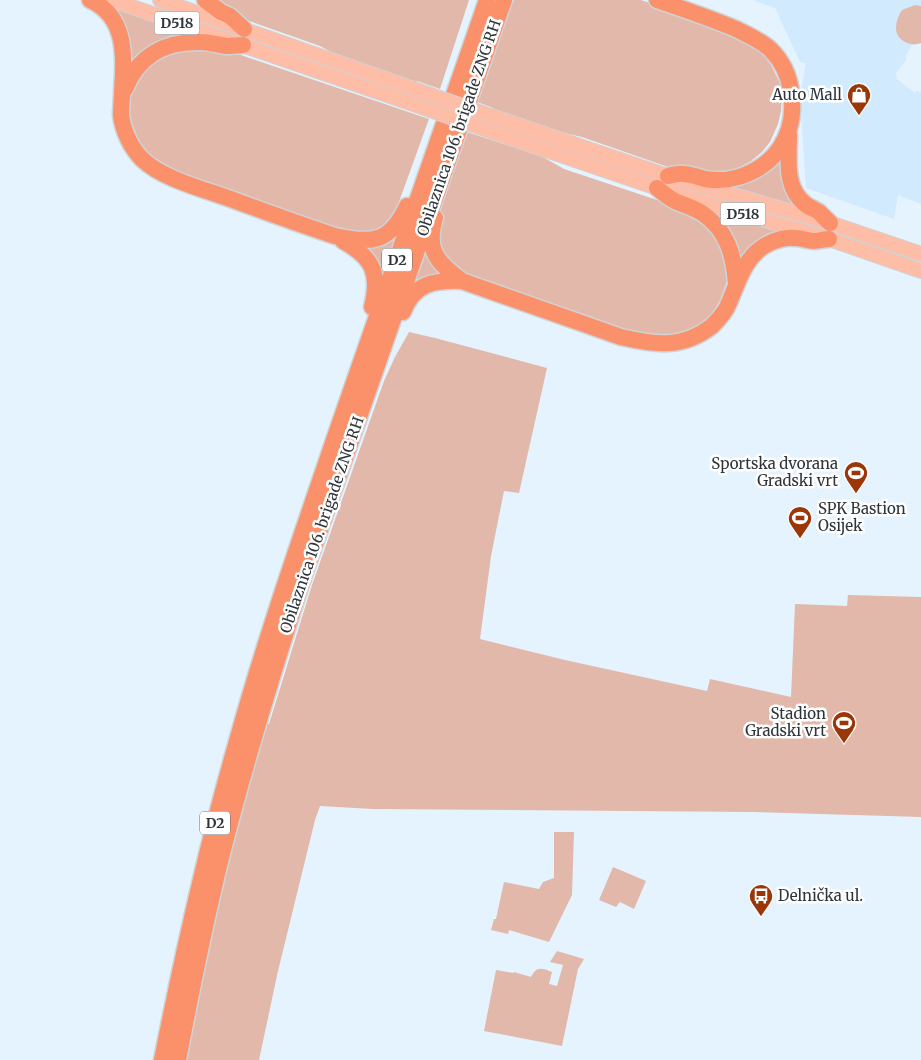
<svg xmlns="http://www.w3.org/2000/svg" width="921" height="1060" font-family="Merriweather,serif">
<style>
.built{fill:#d1eafe}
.green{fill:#e2b8aa}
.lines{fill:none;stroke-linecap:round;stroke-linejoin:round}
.primary-casing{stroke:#d1d2d4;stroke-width:16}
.highway-casing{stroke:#d1d2d4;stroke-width:19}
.primary{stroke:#fdbda6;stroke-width:14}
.highway{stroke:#fb916b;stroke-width:16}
.primary-bridge-casing{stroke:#d1d2d4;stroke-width:16;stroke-linecap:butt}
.primary-bridge{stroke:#fdbda6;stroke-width:14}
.labels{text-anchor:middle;stroke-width:5;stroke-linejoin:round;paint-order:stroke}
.shield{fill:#fff;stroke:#6c7175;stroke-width:1}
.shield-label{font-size:14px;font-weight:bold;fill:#2d343a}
.poi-label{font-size:15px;fill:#2d343a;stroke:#fff;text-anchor:end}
.street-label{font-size:15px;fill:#2d343a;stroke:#fff}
</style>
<rect width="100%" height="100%" fill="#e4f3fe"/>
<path class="built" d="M752,0H921V35H918L906,55V60L896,73L897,79L915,93L916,91L921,92V204L898,195L894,219L806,188L800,96L806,63L800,62L775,8Z"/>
<path class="green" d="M209,0H469L440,89L417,81L416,84L344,59L320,46L238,17Z
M514,0H641L706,22L752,44L763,54L771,65L780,83L782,94L781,111L778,124L770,142L762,152L751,161L738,168L723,173L671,168L582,137L547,129L493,111V108L475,101L505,16Z
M109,4L200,36L128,72Z
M915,5L921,6V43C916,45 911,45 905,42C892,35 895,21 902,10Z
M217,47L429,119L396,210C384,229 378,230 357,236L171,173L138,151L124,108L144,63L155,54Z
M464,131L541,156L564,169L681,208L704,223L722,245L727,275L726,284L720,300L713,313L703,323L692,329L668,337L644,336L466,278L435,246L434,228L444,189Z
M783,151L804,211L721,184Z
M703,207L791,232L741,270Z
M399,230L383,286L362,245Z
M425,236L447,274L409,293Z
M409,332L435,338L547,368L519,493L504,491L491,556L480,639L565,660L707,691L710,679L791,697L795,604L847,606L848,595L921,597V817L753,812L373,809L320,806L315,820L278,971L259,1060H182L205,947L262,723L269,724L312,585L384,381L395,357Z
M554,832H574L572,895L549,942L509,930L508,934L491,930L494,919H496L504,882L539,889L543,882L554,878Z
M613,867L646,881L634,909L620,902L616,907L599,900Z
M557,951L584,959L578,969L562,1046L484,1031L496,970L513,973L514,972L531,977C536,967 541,967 552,972L549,984L557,986L563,965L550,962Z"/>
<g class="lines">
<g class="primary-casing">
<path id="primary" d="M112,0L410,103
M160,0L414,89
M491,116L668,176L830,223L921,254
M487,130L657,188L829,239L921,271"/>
</g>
<g class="highway-casing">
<path id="highway" d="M90,0C128,17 124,58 122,93C122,100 121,108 121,115C123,131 131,148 142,159C161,178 202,189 228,198C263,211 299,224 335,236C372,244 390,243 407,206
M205,0L221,12L230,16L244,29
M657,0C683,9 710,18 736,29C748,35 762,41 771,50C782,61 789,76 791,91C793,104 793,116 789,129C781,154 764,169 739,177C729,180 717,181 705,179C698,177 690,174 683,174C678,173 673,175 668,176
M125,89C138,56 165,41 200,42C209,42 218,45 227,46C232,46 238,45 243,45
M789,135C789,159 784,187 805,204C809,207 814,209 819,212C823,216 826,219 830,223
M657,188C663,193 670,199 677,202C685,205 694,208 702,213C727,230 734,255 736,284
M435,218C425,251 438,263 462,281
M343,241C374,258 380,274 372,307
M403,312C414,283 434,280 462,281L621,337C655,345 683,349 712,326C718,320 725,313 728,305C738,283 744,257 766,245C774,240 786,237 795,238C802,238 808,241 814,241C819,241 824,239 829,239
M162,1060C183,954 206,849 236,745C264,643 299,543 333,443C384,295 435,147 487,0
M178,1060C190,997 203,933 218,870C242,772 272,675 303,578L504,0"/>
</g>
<use href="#primary" class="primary"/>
<use href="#highway" class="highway"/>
<g class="primary-bridge-casing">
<path id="primary-bridge" d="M414,89L491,116
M410,103L487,130"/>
</g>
<use href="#primary-bridge" class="primary-bridge"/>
</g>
<defs>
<g id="shop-pin" transform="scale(1.25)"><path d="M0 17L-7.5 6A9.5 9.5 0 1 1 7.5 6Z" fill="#9b3607" stroke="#fff"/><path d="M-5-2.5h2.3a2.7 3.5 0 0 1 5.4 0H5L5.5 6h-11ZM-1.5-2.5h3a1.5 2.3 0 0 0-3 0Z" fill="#fff"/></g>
<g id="stadium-pin" transform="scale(1.25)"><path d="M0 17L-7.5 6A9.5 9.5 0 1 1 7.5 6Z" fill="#9b3607" stroke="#fff"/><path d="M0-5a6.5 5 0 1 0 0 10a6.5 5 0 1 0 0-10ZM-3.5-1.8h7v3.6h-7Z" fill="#fff"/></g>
<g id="bus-pin" transform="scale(1.25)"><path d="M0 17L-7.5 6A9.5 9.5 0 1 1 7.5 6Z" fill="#9b3607" stroke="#fff"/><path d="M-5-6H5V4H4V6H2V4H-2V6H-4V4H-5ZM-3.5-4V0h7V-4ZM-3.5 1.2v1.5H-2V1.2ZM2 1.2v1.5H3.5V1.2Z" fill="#fff"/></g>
</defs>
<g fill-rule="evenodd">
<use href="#shop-pin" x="859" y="95"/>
<use href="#stadium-pin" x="856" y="473"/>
<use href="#stadium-pin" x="800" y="518"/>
<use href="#stadium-pin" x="844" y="723"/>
<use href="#bus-pin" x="761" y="896"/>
</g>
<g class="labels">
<g class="shield">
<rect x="154.5" y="11.5" width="45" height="23" rx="4"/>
<rect x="720.5" y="202.5" width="45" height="23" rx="4"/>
<rect x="382" y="248.5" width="30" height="23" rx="4"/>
<rect x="200" y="811.5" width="30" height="23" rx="4"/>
</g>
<g class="shield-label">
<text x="177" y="28">D518</text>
<text x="743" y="219">D518</text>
<text x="397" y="265">D2</text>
<text x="215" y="828">D2</text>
</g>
<g class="poi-label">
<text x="842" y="100">Auto Mall</text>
<text x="838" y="469">Sportska dvorana<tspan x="838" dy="17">Gradski vrt</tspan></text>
<text x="818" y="514" text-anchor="start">SPK Bastion<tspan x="818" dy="17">Osijek</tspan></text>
<text x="826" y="719">Stadion<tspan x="826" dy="17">Gradski vrt</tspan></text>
<text x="778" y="901" text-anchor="start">Delnička ul.</text>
</g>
<g class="street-label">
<text transform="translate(459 128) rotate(-71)" y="5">Obilaznica 106. brigade ZNG RH</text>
<text transform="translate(322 525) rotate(-71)" y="5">Obilaznica 106. brigade ZNG RH</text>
</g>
</g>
</svg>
